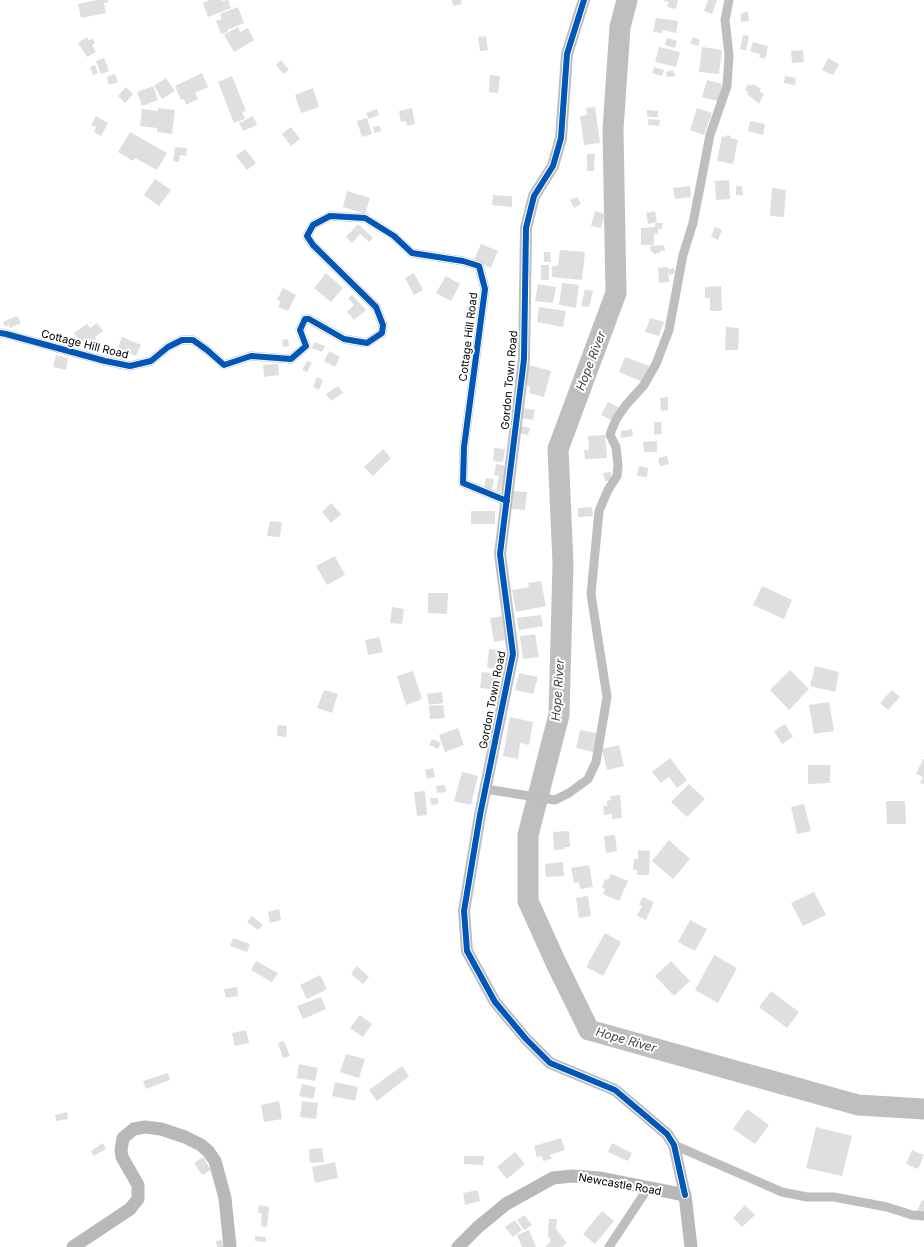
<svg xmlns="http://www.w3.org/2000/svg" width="924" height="1247" font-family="Inter,sans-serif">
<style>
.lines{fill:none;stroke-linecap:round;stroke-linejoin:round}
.river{stroke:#bfbfbf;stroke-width:21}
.building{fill:#dfdfdf}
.minor{stroke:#bebebe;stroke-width:9}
.tertiary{stroke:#bebebe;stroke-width:12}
.secondary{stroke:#b8b8b8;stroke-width:13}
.cycleway-casing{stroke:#fff;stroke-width:8}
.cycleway{stroke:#0057b8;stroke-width:6}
.labels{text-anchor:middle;stroke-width:4;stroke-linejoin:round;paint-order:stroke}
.street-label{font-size:11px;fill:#000;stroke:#fff}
.water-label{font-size:12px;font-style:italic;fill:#444;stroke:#fff}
</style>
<rect width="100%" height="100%" fill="#fff"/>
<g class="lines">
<path class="river" d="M627,0L620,27L613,129L616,293L558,449L563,564L559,715L528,835V901L556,963L589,1030L858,1105L924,1109"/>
</g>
<path class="building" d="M97,0H108V3H104L106,13L81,18L78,4Z
M210,0H222V1L228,0L231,8L208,17L203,3Z
M452,0H461L462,4L453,6Z
M664,0H678L676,9L667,7L669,2L664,1Z
M708,0H717L712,14L704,11Z
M238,7L244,23L227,30L228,32L221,34L216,21L222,19L220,14Z
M748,12L749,21L741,22V13Z
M656,18L678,21L676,33L663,30L662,33L653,32Z
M238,27L240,32L248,28L254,40L234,52L224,35Z
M743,35L749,36L746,51L740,49Z
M486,36L488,50L480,51L478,37Z
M87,37L89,41L92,38L95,43L92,45L96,52L87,57L78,43Z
M693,37L700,40L698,46L690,43Z
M667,38L677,41L675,48L665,45Z
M753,42L768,46L765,59L759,57L760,54L750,51Z
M659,47L680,52L676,67L655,62Z
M702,47L722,50L719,74L699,72Z
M803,50L804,62L792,63L791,51Z
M104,58L109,71L101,74L96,61Z
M828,58L839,64L833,75L822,70Z
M281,60L289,70L283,74L276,65Z
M95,65L98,73L93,75L90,67Z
M654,67L664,70L662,76L652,73Z
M673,70L675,76L667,77L666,72Z
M202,73L208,87L195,93L198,99L186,105L184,99L181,100L175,86Z
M115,74L118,82L109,85L107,77Z
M490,75L500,76L498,93L489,92Z
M232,76L246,111L242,112L245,119L234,123L218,82Z
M785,76L796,78L795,85L784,83Z
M166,78L175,91L162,99L154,86Z
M707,80L722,84L718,101L702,97Z
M748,84L752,86L753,84L761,89L759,91L764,94L759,104L747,94L748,92L745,90Z
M153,86L158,100L142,106L137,92Z
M126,87L133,94L125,103L118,96Z
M313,88L319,107L301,113L295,95Z
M595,107L600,143L584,145L580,116L587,115L586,108Z
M158,108L175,110L172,134L157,132V128L140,126L142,109L158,111Z
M412,108L415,124L407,126L406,121L401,122L399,111Z
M697,108L712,113L704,135L690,130Z
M377,109L379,115L369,119L366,113Z
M647,110L658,111V117H647Z
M96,116L108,123L101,136L94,132L96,127L91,125Z
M253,116L257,125L243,131L239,123Z
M367,118L372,134L362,137L357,121Z
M648,119L660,120L659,126L648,125Z
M750,121L765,124L763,135L748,131Z
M380,126L381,131L374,133L373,127Z
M291,127L300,139L291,146L282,134Z
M130,132L167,153L157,170L135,158L133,161L118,152Z
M727,135L731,136L730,138L738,140L733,164L717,161L722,136L726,137Z
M175,147L187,148L186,156L180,155L179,162L173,161Z
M245,149L256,163L247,170L236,156Z
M587,154H595L594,171H587Z
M155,179L171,190L159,206L144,195Z
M729,180L730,199L716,200L715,181Z
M690,186L691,197L675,199L673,188Z
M736,186H742L743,195H736Z
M772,188L786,190L784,217L770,216Z
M347,191L370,198L365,214L343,207Z
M493,195L512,196V207L492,205Z
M577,197L581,204L574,208L570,200Z
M595,211L605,214L601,228L591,226Z
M655,211L657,222L648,224L646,213Z
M655,223H663L662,229H658V234H654V245H641V228L655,227Z
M358,224L373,238L369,242L360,234L352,243L346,237Z
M715,227L722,230L718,240L711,237Z
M481,244L498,251L491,268L474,260Z
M664,245L665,251H660V253L653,254V252H651L650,246Z
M560,250L585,252L582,280L552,277V266H558Z
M544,252H550L551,262H544Z
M541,265H549V280H541Z
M668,267V269L674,268L675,273L669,275L668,269L669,282L659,283L658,268Z
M326,273L343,288L331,302L314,288Z
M414,273L423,290L414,295L405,278Z
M446,276L460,284L451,301L436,293Z
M562,283L579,285L576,308L559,305Z
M538,284L556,287L553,303L535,301Z
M721,286L722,311H710V298H705V287Z
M283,288L296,295L288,311L278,307L281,302L277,300Z
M585,289L593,291L589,307L581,306Z
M352,295L366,310L354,320L347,312L354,305L348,298Z
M539,307L566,311L563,327L537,322Z
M17,316L21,323L10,328L9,325L5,327L3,322Z
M650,318L664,322L659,336L645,332Z
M97,323L103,331L95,337L96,339L89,344L86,339L81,343L74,333L87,324L90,328Z
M726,327L739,328L738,350H725Z
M122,337L141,345L136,356L118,348Z
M288,339L289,346L283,347L282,340Z
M314,342L325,346L322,352L312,348Z
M329,351L340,357L335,367L324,361Z
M56,355L68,358L66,370L53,367Z
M625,357L649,366L643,382L619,372Z
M307,361L312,363L307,372L302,370Z
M278,364L279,375L264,377L263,365Z
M529,365L551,371L544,397L529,393L530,386L524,385Z
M317,377L323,380L319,390L313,387Z
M338,386L343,393L331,401L326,394Z
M668,397V410L661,411L660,398Z
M608,402L620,408L613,421L601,415Z
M523,408L535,410L533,420L521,418Z
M654,422H661L662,434L654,435Z
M521,426L530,428L528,435L519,433Z
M632,429L633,436L621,438V431Z
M605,435L607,458L585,459L584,450H589L588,436Z
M657,441V452H644L643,442Z
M494,448L505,449L503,462L493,461Z
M383,449L391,458L373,476L364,467Z
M667,456L669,464L660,466L658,458Z
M496,464L506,466L501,492L496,491L499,476L494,475Z
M639,466L648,468L647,477L637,476Z
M611,472L612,480L605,481L603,473Z
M486,478L494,479L492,490L484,488Z
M513,491L527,492L525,510L511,509Z
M331,503L341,514L331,523L322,512Z
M592,507L593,516L578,517V508Z
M471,511H495V524H471Z
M270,521L282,522L280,537L267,536Z
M335,556L345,575L327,585L316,566Z
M541,581L546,606L516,612L512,590L529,587L528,583Z
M762,586L792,600L784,619L753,605Z
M428,593H448L447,614L428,613Z
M392,607L404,609L402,624L390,623Z
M541,615L543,626L519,630L517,618Z
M502,616L505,640L494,642L490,618Z
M535,634L539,657L523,659L520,636Z
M379,637L383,652L368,655L365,640Z
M489,649L502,650L500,669L487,668Z
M815,666L839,672L835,692L810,686Z
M790,670L809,689L789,710L770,690Z
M413,671L422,699L406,705L397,676Z
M482,672L500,674L498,690L480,688Z
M519,673L538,677L533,694L515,690Z
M324,690L338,694L332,713L317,708Z
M892,690L900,697L888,710L880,703Z
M442,692L443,703L429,705L427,694Z
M829,702L834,731L814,734L809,705Z
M443,705L445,718L430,719L429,706Z
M510,717L533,722L529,745L520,743L518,759L503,756Z
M785,724L793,737L782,744L774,731Z
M278,725L287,726L286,737L277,736Z
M458,728L464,745L445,752L439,735Z
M580,730L597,733L593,752L576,748Z
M432,739L441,743L438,749L429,745Z
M619,745L624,766L607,770L602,749Z
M670,758L687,780L677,788L669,777L661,783L652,772Z
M923,759H924V784L920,783L923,777L916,774Z
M808,765H830V783L808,784Z
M433,768L435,777L427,779L425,770Z
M462,772L478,776L471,805L454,801Z
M689,784L705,799L687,817L671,802Z
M445,785L446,792L437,793L436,786Z
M425,791L427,815L417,816L414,792Z
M620,795L622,818L612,819V814L604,815L603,806H607V801L611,800L610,796Z
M430,798H438V804L431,805Z
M886,801H905L906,824H887Z
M804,804L811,831L797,834L791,807Z
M569,831L570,847H565V849L554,850L553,832Z
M615,835L617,851L606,853L604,836Z
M669,840L690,859L673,879L652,861Z
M638,850L650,851L649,875H637V870H633L634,859H638Z
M563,862L564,876L546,877L545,864Z
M589,865L593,887L580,889L579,882L574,883L571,868Z
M611,874L628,881L619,901L603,894L605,889L602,887L605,879L608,880Z
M814,892L826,915L803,926L791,903Z
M588,896L591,916L579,918L576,898Z
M643,897L654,902L646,920L637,916L642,906L639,904Z
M279,909L281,920L270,923L268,912Z
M252,916L263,925L258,930L247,922Z
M690,920L707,929L695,951L678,942Z
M605,933L621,942L603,976L586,967Z
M233,938L250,944L247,952L230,946Z
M714,955L737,968L718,1003L695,990Z
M256,961L278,973L272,982L251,970Z
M671,961L690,981L674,996L655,976Z
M357,966L369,977L363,984L351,974Z
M320,975L327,989L307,999L300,985Z
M237,987L238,996L226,998L224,989Z
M771,991L799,1012L787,1028L759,1007Z
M321,997L326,1009L303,1019L297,1006Z
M360,1015L372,1024L363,1037L350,1028Z
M246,1030L249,1043L235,1046L232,1033Z
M284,1041L290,1056L283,1058L278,1043Z
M346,1054L365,1059L359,1078L340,1072Z
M299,1064L318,1068L315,1081L297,1078Z
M402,1066L409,1076L377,1101L369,1090Z
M168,1073L170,1080L146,1089L143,1081Z
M335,1082L358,1087L355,1101L332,1096Z
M302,1084L316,1087L313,1099L299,1096Z
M279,1101L282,1119L264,1122L261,1105Z
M302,1101L318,1103L316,1119L300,1117Z
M747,1109L769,1125L755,1144L733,1129Z
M67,1112L68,1119L56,1121L55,1115Z
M816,1127L852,1136L842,1176L806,1168Z
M561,1138L565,1150L550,1155L552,1159L543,1161L542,1156L537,1157L534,1146Z
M103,1143L106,1149L94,1156L91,1151Z
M612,1143L632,1153L628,1161L608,1152Z
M322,1148L324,1162L310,1163L309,1149Z
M912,1150L924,1155L918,1169L906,1164Z
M515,1152L525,1164L507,1179L497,1167Z
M464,1156H484L483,1165L464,1164Z
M203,1157L211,1170L202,1175L194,1163Z
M335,1162L338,1178L315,1183L312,1167Z
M478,1190L480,1201L465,1205L463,1193Z
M922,1200L924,1201V1214L917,1211Z
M259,1205L269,1207L267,1227L261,1226L262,1213H258Z
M745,1205L755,1215L742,1227L733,1218Z
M602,1211L614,1221L595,1244L583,1234Z
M524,1215L532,1225L524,1230L517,1220Z
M549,1219H557L556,1229L567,1243L562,1247H545L551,1241L547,1234L550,1233H548Z
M515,1220L522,1230L513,1237L505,1227Z
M529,1230L536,1247H522L517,1235Z
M255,1236L266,1237V1242L255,1241Z
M222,1240L224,1247H217L216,1241Z"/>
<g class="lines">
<path class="minor" d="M0,333L6,334L105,361L130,366L151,361L168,347L182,340H193L207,350L224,365L251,356L291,359L306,346L300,330L305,319H309L344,339L367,343L382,333L383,325L376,307L313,245L307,236L313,225L330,216L365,218L394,236L412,253L463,261L479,266L485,289L464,447L463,483L507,501
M485,789L555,800L569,793L588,779L596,762L607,697L591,594L599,511L608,490L617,476L618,465L616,447L610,435L612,429L617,418L626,405L644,385L656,364L669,330L683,255L693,223L710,135L727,86L729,55L725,20L729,0
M674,1145L782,1192L807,1197H834L887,1207L912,1215L924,1216
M609,1247L648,1188"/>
<path class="tertiary" d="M584,0L567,54L561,138L553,166L534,196L526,228L524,359L500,554L513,654L480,815L464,911L467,951L495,1002L526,1039L550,1063L615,1090L667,1134L674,1145L685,1195"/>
<path class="secondary" d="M73,1247L130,1209L138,1199V1185L122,1157L121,1150L123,1138L134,1129L145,1127L161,1129L185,1137L201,1145L208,1151L215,1161L225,1198L230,1247
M458,1247L478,1227L506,1204L553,1178L573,1176L599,1178L685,1195L691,1247"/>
<g class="cycleway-casing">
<path id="cycleway" d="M584,0L567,54L561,138L553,166L534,196L526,228L524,359L500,554L513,654L480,815L464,911L467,951L495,1002L526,1039L550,1063L615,1090L667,1134L674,1145L685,1195
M0,333L6,334L105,361L130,366L151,361L168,347L182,340H193L207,350L224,365L251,356L291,359L306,346L300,330L305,319H309L344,339L367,343L382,333L383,325L376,307L313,245L307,236L313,225L330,216L365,218L394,236L412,253L463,261L479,266L485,289L464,447L463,483L507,501"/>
</g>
<use href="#cycleway" class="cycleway"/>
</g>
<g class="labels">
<g class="street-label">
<text transform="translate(468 337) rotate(-83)" y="4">Cottage Hill Road</text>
<text transform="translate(85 344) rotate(14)" y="4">Cottage Hill Road</text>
<text transform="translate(509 380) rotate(-85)" y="4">Gordon Town Road</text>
<text transform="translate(492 700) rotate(-79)" y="4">Gordon Town Road</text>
<text transform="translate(620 1184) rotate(10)" y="4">Newcastle Road</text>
</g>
<g class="water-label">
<text transform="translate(591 361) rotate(-69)" y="4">Hope River</text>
<text transform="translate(558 690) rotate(-86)" y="4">Hope River</text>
<text transform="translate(626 1040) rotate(16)" y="4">Hope River</text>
</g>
</g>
</svg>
